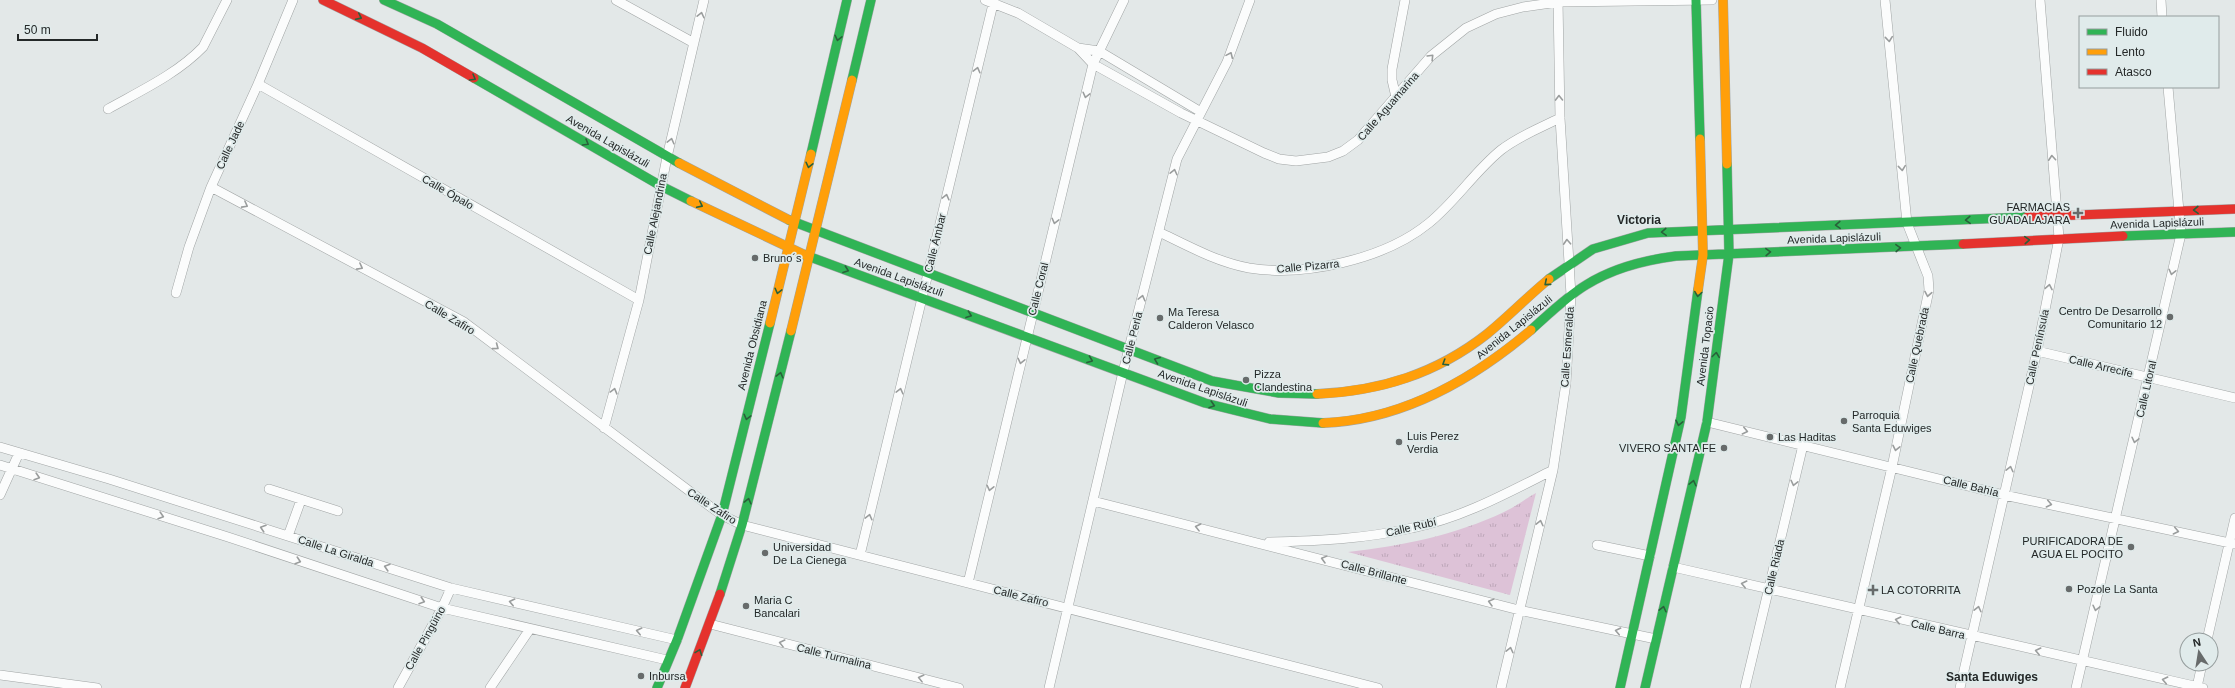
<svg xmlns="http://www.w3.org/2000/svg" width="2235" height="688" font-family="Arial,sans-serif">
<style>
.grass{fill:url(#grass-tufts)}
.lines{fill:none;stroke-linecap:round;stroke-linejoin:round}
.street-casing{stroke:#a0a4a4;stroke-width:10}
.fast-casing{stroke:#a0a4a4;stroke-width:10}
.slow-casing{stroke:#a0a4a4;stroke-width:10}
.jam-casing{stroke:#a0a4a4;stroke-width:10}
.street{stroke:#fbfcfc;stroke-width:9}
.fast{stroke:#30b455;stroke-width:9}
.slow{stroke:#ff9f0a;stroke-width:9}
.jam{stroke:#e5322d;stroke-width:9}
.oneway{stroke:#9a9d9d}
.oneway2{stroke:#29603a}
.poi-dot{fill:#676b6b;stroke:#e0ebeb;stroke-width:1.5}
.labels{text-anchor:middle;stroke-width:3.5;stroke-linejoin:round;paint-order:stroke}
.street-label{font-size:11px;fill:#242828;stroke:#e0ebeb}
.poi-label{font-size:11px;fill:#242828;stroke:#e0ebeb;text-anchor:start}
.neighbourhood-label{font-size:12px;font-weight:bold;fill:#242828;stroke:#e0ebeb}
</style>
<defs>
<pattern id="grass-tufts" width="24" height="20" patternUnits="userSpaceOnUse"><rect width="24" height="20" fill="#ddc2d7"/><path d="M3 7l-1-3M5 7V3M7 7l1-3M15 17l-1-3M17 17v-4M19 17l1-3" fill="none" stroke="#bea7b9"/></pattern>
</defs>
<rect width="100%" height="100%" fill="#e3e8e8"/>
<path class="grass" d="M1536,493L1510,595L1348,552C1401,546 1456,535 1504,512C1515,507 1525,499 1536,493Z"/>
<g class="lines">
<g class="street-casing">
<path id="street" d="M616,0L694,43
M985,0L1018,13L1078,48L1093,64L1181,113L1264,153L1279,159L1296,161L1328,157L1343,151L1358,140L1431,56L1466,28L1496,14L1523,7L1558,2L1712,0
M2161,0L2162,17
M1078,48L1099,51L1201,112
M258,84L639,300
M1396,97L1392,80V69L1405,0
M108,109C140,91 177,74 203,47L227,0
M211,187L464,322L704,502L722,515L742,525L1378,688
M1159,232C1188,246 1217,262 1249,268C1305,277 1385,259 1429,223C1456,201 1475,171 1501,150C1519,136 1540,128 1560,118
M176,293L189,247L211,187L258,84L293,0
M2037,351L2235,398
M1707,422L2004,495L2235,544
M604,428L639,300L667,157L704,0
M0,447L109,479L451,588L677,640
M0,465L228,537L442,608L667,660
M269,489L338,511
M0,495L19,453
M1093,501L1519,610L1656,639
M288,536L301,500
M1269,542C1317,541 1365,539 1412,528C1462,518 1507,493 1553,470
M1597,545L1650,556
M860,555L994,0
M1673,567L2203,688
M968,583L1093,64L1124,0
M710,624L959,688
M2207,640L2235,518
M0,675L97,688
M2197,687L2202,664
M398,688L442,608L451,588
M490,688L530,629
M1049,688L1123,372L1177,159L1227,62L1250,0
M1501,688L1553,470L1566,383L1571,295L1560,118L1558,0
M1745,688L1803,445
M1840,688L1892,467L1929,290L1928,276L1907,223L1885,0
M1960,688L2037,351L2059,238L2040,0
M2076,688L2181,234L2168,87"/>
</g>
<g class="fast-casing">
<path id="fast" d="M384,0L437,24L679,163
M1696,0L1700,139
M474,78L661,186L691,201
M852,80L871,0
M811,154L847,0
M789,220L1212,381L1279,393L1317,394
M2123,236L2235,232
M805,255L1205,403L1270,419L1323,423
M1549,279L1593,249L1648,233L2027,217
M1531,330C1549,314 1566,297 1586,285C1613,268 1645,260 1676,256L1963,244
M720,594L742,525L791,331
M657,688L677,640L722,515L770,323
M1620,688L1681,417L1698,290
M1645,688L1707,422L1729,254L1727,164"/>
</g>
<g class="slow-casing">
<path id="slow" d="M1723,0L1727,164
M679,163L789,220
M691,201L805,255
M1698,290L1703,255L1700,139
M770,323L811,154
M791,331L852,80
M1317,394C1380,391 1436,374 1487,334C1508,317 1527,297 1549,279
M1323,423C1402,420 1472,380 1531,330"/>
</g>
<g class="jam-casing">
<path id="jam" d="M323,0L422,48L474,78
M2027,217L2235,209
M1963,244L2123,236
M685,688L720,594"/>
</g>
<use href="#street" class="street"/>
<use href="#fast" class="fast"/>
<use href="#slow" class="slow"/>
<use href="#jam" class="jam"/>
</g>
<defs><path id="oneway-chevron" d="M-2-3.5L2.5 0L-2 3.5" fill="none" stroke-width="1.6" stroke-linecap="round" stroke-linejoin="round"/></defs>
<g class="oneway">
<use href="#oneway-chevron" transform="translate(701 15) rotate(-77)"/>
<use href="#oneway-chevron" transform="translate(1889 39) rotate(84)"/>
<use href="#oneway-chevron" transform="translate(1230 55) rotate(-66)"/>
<use href="#oneway-chevron" transform="translate(1431 57) rotate(-46)"/>
<use href="#oneway-chevron" transform="translate(977 70) rotate(-76)"/>
<use href="#oneway-chevron" transform="translate(1086 95) rotate(104)"/>
<use href="#oneway-chevron" transform="translate(1559 98) rotate(-91)"/>
<use href="#oneway-chevron" transform="translate(671 141) rotate(-76)"/>
<use href="#oneway-chevron" transform="translate(2052 158) rotate(-94)"/>
<use href="#oneway-chevron" transform="translate(1902 168) rotate(84)"/>
<use href="#oneway-chevron" transform="translate(1174 172) rotate(-77)"/>
<use href="#oneway-chevron" transform="translate(946 197) rotate(-76)"/>
<use href="#oneway-chevron" transform="translate(245 205) rotate(28)"/>
<use href="#oneway-chevron" transform="translate(1055 221) rotate(104)"/>
<use href="#oneway-chevron" transform="translate(1567 242) rotate(-93)"/>
<use href="#oneway-chevron" transform="translate(360 267) rotate(28)"/>
<use href="#oneway-chevron" transform="translate(2172 272) rotate(103)"/>
<use href="#oneway-chevron" transform="translate(2049 287) rotate(-79)"/>
<use href="#oneway-chevron" transform="translate(1928 294) rotate(100)"/>
<use href="#oneway-chevron" transform="translate(1142 298) rotate(-76)"/>
<use href="#oneway-chevron" transform="translate(496 347) rotate(37)"/>
<use href="#oneway-chevron" transform="translate(1021 361) rotate(103)"/>
<use href="#oneway-chevron" transform="translate(614 391) rotate(-75)"/>
<use href="#oneway-chevron" transform="translate(900 391) rotate(-76)"/>
<use href="#oneway-chevron" transform="translate(1745 431) rotate(13)"/>
<use href="#oneway-chevron" transform="translate(2135 440) rotate(103)"/>
<use href="#oneway-chevron" transform="translate(1896 448) rotate(102)"/>
<use href="#oneway-chevron" transform="translate(2010 469) rotate(-77)"/>
<use href="#oneway-chevron" transform="translate(37 477) rotate(17)"/>
<use href="#oneway-chevron" transform="translate(1794 483) rotate(103)"/>
<use href="#oneway-chevron" transform="translate(990 488) rotate(103)"/>
<use href="#oneway-chevron" transform="translate(2049 504) rotate(12)"/>
<use href="#oneway-chevron" transform="translate(161 516) rotate(17)"/>
<use href="#oneway-chevron" transform="translate(869 517) rotate(-76)"/>
<use href="#oneway-chevron" transform="translate(1540 523) rotate(-77)"/>
<use href="#oneway-chevron" transform="translate(1198 527) rotate(-166)"/>
<use href="#oneway-chevron" transform="translate(263 528) rotate(-162)"/>
<use href="#oneway-chevron" transform="translate(2176 531) rotate(12)"/>
<use href="#oneway-chevron" transform="translate(1324 559) rotate(-165)"/>
<use href="#oneway-chevron" transform="translate(298 561) rotate(18)"/>
<use href="#oneway-chevron" transform="translate(387 567) rotate(-163)"/>
<use href="#oneway-chevron" transform="translate(1744 584) rotate(-167)"/>
<use href="#oneway-chevron" transform="translate(422 601) rotate(18)"/>
<use href="#oneway-chevron" transform="translate(512 602) rotate(-167)"/>
<use href="#oneway-chevron" transform="translate(1491 602) rotate(-165)"/>
<use href="#oneway-chevron" transform="translate(2096 608) rotate(103)"/>
<use href="#oneway-chevron" transform="translate(1978 609) rotate(-77)"/>
<use href="#oneway-chevron" transform="translate(1898 620) rotate(-167)"/>
<use href="#oneway-chevron" transform="translate(639 631) rotate(-167)"/>
<use href="#oneway-chevron" transform="translate(1618 631) rotate(-168)"/>
<use href="#oneway-chevron" transform="translate(782 643) rotate(-166)"/>
<use href="#oneway-chevron" transform="translate(1510 650) rotate(-77)"/>
<use href="#oneway-chevron" transform="translate(2038 651) rotate(-167)"/>
<use href="#oneway-chevron" transform="translate(921 678) rotate(-166)"/>
<use href="#oneway-chevron" transform="translate(2165 680) rotate(-168)"/>
</g>
<g class="oneway2">
<use href="#oneway-chevron" transform="translate(359 17) rotate(26)"/>
<use href="#oneway-chevron" transform="translate(838 38) rotate(103)"/>
<use href="#oneway-chevron" transform="translate(473 78) rotate(30)"/>
<use href="#oneway-chevron" transform="translate(586 143) rotate(30)"/>
<use href="#oneway-chevron" transform="translate(809 165) rotate(103)"/>
<use href="#oneway-chevron" transform="translate(700 205) rotate(26)"/>
<use href="#oneway-chevron" transform="translate(2196 210) rotate(178)"/>
<use href="#oneway-chevron" transform="translate(1968 220) rotate(177)"/>
<use href="#oneway-chevron" transform="translate(1838 225) rotate(178)"/>
<use href="#oneway-chevron" transform="translate(1664 232) rotate(177)"/>
<use href="#oneway-chevron" transform="translate(2027 240) rotate(-4)"/>
<use href="#oneway-chevron" transform="translate(1898 248) rotate(-2)"/>
<use href="#oneway-chevron" transform="translate(1768 252) rotate(-2)"/>
<use href="#oneway-chevron" transform="translate(846 270) rotate(20)"/>
<use href="#oneway-chevron" transform="translate(1547 283) rotate(140)"/>
<use href="#oneway-chevron" transform="translate(778 291) rotate(104)"/>
<use href="#oneway-chevron" transform="translate(1698 294) rotate(98)"/>
<use href="#oneway-chevron" transform="translate(969 315) rotate(20)"/>
<use href="#oneway-chevron" transform="translate(1716 355) rotate(-83)"/>
<use href="#oneway-chevron" transform="translate(1090 360) rotate(21)"/>
<use href="#oneway-chevron" transform="translate(1157 360) rotate(-159)"/>
<use href="#oneway-chevron" transform="translate(1445 363) rotate(148)"/>
<use href="#oneway-chevron" transform="translate(780 375) rotate(-76)"/>
<use href="#oneway-chevron" transform="translate(1212 405) rotate(17)"/>
<use href="#oneway-chevron" transform="translate(747 417) rotate(104)"/>
<use href="#oneway-chevron" transform="translate(1679 423) rotate(102)"/>
<use href="#oneway-chevron" transform="translate(1693 483) rotate(-77)"/>
<use href="#oneway-chevron" transform="translate(748 501) rotate(-76)"/>
<use href="#oneway-chevron" transform="translate(1663 609) rotate(-77)"/>
<use href="#oneway-chevron" transform="translate(699 652) rotate(-69)"/>
</g>
<g class="poi-dot">
<path d="M2076 207h4v4h4v4h-4v4h-4v-4h-4v-4h4z"/>
<circle cx="755" cy="258" r="4"/>
<circle cx="2170" cy="317" r="4"/>
<circle cx="1160" cy="318" r="4"/>
<circle cx="1246" cy="380" r="4"/>
<circle cx="1844" cy="421" r="4"/>
<circle cx="1770" cy="437" r="4"/>
<circle cx="1399" cy="442" r="4"/>
<circle cx="1724" cy="448" r="4"/>
<circle cx="2131" cy="547" r="4"/>
<circle cx="765" cy="553" r="4"/>
<circle cx="2069" cy="589" r="4"/>
<path d="M1871 584h4v4h4v4h-4v4h-4v-4h-4v-4h4z"/>
<circle cx="746" cy="606" r="4"/>
<circle cx="641" cy="676" r="4"/>
</g>
<g class="labels">
<g class="street-label">
<text transform="translate(1388 106) rotate(-49)" y="4">Calle Aguamarina</text>
<text transform="translate(608 141) rotate(30)" y="4">Avenida Lapislázuli</text>
<text transform="translate(230 145) rotate(-65)" y="4">Calle Jade</text>
<text transform="translate(448 192) rotate(30)" y="4">Calle Ópalo</text>
<text transform="translate(655 214) rotate(-79)" y="4">Calle Alejandrina</text>
<text transform="translate(2157 223) rotate(-2)" y="4">Avenida Lapislázuli</text>
<text transform="translate(1834 238) rotate(-2)" y="4">Avenida Lapislázuli</text>
<text transform="translate(935 243) rotate(-76)" y="4">Calle Ámbar</text>
<text transform="translate(1308 266) rotate(-5)" y="4">Calle Pizarra</text>
<text transform="translate(899 277) rotate(20)" y="4">Avenida Lapislázuli</text>
<text transform="translate(1038 289) rotate(-76)" y="4">Calle Coral</text>
<text transform="translate(450 317) rotate(31)" y="4">Calle Zafiro</text>
<text transform="translate(1514 327) rotate(-39)" y="4">Avenida Lapislázuli</text>
<text transform="translate(1132 338) rotate(-76)" y="4">Calle Perla</text>
<text transform="translate(752 345) rotate(-76)" y="4">Avenida Obsidiana</text>
<text transform="translate(1917 345) rotate(-78)" y="4">Calle Quebrada</text>
<text transform="translate(1705 346) rotate(-83)" y="4">Avenida Topacio</text>
<text transform="translate(1567 347) rotate(-86)" y="4">Calle Esmeralda</text>
<text transform="translate(2037 347) rotate(-78)" y="4">Calle Península</text>
<text transform="translate(2101 366) rotate(13)" y="4">Calle Arrecife</text>
<text transform="translate(1203 388) rotate(19)" y="4">Avenida Lapislázuli</text>
<text transform="translate(2146 389) rotate(-77)" y="4">Calle Litoral</text>
<text transform="translate(1971 486) rotate(14)" y="4">Calle Bahía</text>
<text transform="translate(712 506) rotate(33)" y="4">Calle Zafiro</text>
<text transform="translate(1411 527) rotate(-13)" y="4">Calle Rubí</text>
<text transform="translate(336 551) rotate(18)" y="4">Calle La Giralda</text>
<text transform="translate(1774 567) rotate(-77)" y="4">Calle Riada</text>
<text transform="translate(1374 572) rotate(15)" y="4">Calle Brillante</text>
<text transform="translate(1021 596) rotate(14)" y="4">Calle Zafiro</text>
<text transform="translate(1938 629) rotate(13)" y="4">Calle Barra</text>
<text transform="translate(425 638) rotate(-61)" y="4">Calle Pingüino</text>
<text transform="translate(834 656) rotate(14)" y="4">Calle Turmalina</text>
</g>
<g class="poi-label">
<text x="2070" y="211" text-anchor="end">FARMACIAS<tspan x="2070" dy="13">GUADALAJARA</tspan></text>
<text x="763" y="262">Bruno´s</text>
<text x="2162" y="315" text-anchor="end">Centro De Desarrollo<tspan x="2162" dy="13">Comunitario 12</tspan></text>
<text x="1168" y="316">Ma Teresa<tspan x="1168" dy="13">Calderon Velasco</tspan></text>
<text x="1254" y="378">Pizza<tspan x="1254" dy="13">Clandestina</tspan></text>
<text x="1852" y="419">Parroquia<tspan x="1852" dy="13">Santa Eduwiges</tspan></text>
<text x="1407" y="440">Luis Perez<tspan x="1407" dy="13">Verdia</tspan></text>
<text x="1778" y="441">Las Haditas</text>
<text x="1716" y="452" text-anchor="end">VIVERO SANTA FE</text>
<text x="2123" y="545" text-anchor="end">PURIFICADORA DE<tspan x="2123" dy="13">AGUA EL POCITO</tspan></text>
<text x="773" y="551">Universidad<tspan x="773" dy="13">De La Cienega</tspan></text>
<text x="2077" y="593">Pozole La Santa</text>
<text x="1881" y="594">LA COTORRITA</text>
<text x="754" y="604">Maria C<tspan x="754" dy="13">Bancalari</tspan></text>
<text x="649" y="680">Inbursa</text>
</g>
<g class="neighbourhood-label">
<text x="1639" y="224">Victoria</text>
<text x="1992" y="681">Santa Eduwiges</text>
</g>
</g>
<rect x="2079" y="16" width="140" height="72" fill="#e0ebeb" stroke="#959d9d"/>
<rect x="2087" y="29" width="20" height="6" fill="#30b455" stroke="#959d9d"/>
<text x="2115" y="36" font-size="12" fill="#242828">Fluido</text>
<rect x="2087" y="49" width="20" height="6" fill="#ff9f0a" stroke="#959d9d"/>
<text x="2115" y="56" font-size="12" fill="#242828">Lento</text>
<rect x="2087" y="69" width="20" height="6" fill="#e5322d" stroke="#959d9d"/>
<text x="2115" y="76" font-size="12" fill="#242828">Atasco</text>
<g transform="translate(2199 652) rotate(348)"><circle r="19" fill="#e0ebeb" stroke="#959d9d"/>
<path d="M0-3L7 15L0 10L-7 15Z" fill="#676b6b"/>
<text y="-6" font-size="11" font-weight="bold" text-anchor="middle" fill="#242828">N</text>
</g>
<path d="M18 34v6h79v-6" fill="none" stroke="#242828" stroke-width="2"/>
<text x="24" y="34" font-size="12" fill="#242828" stroke="#e0ebeb" stroke-width="3" paint-order="stroke">50 m</text>
</svg>
